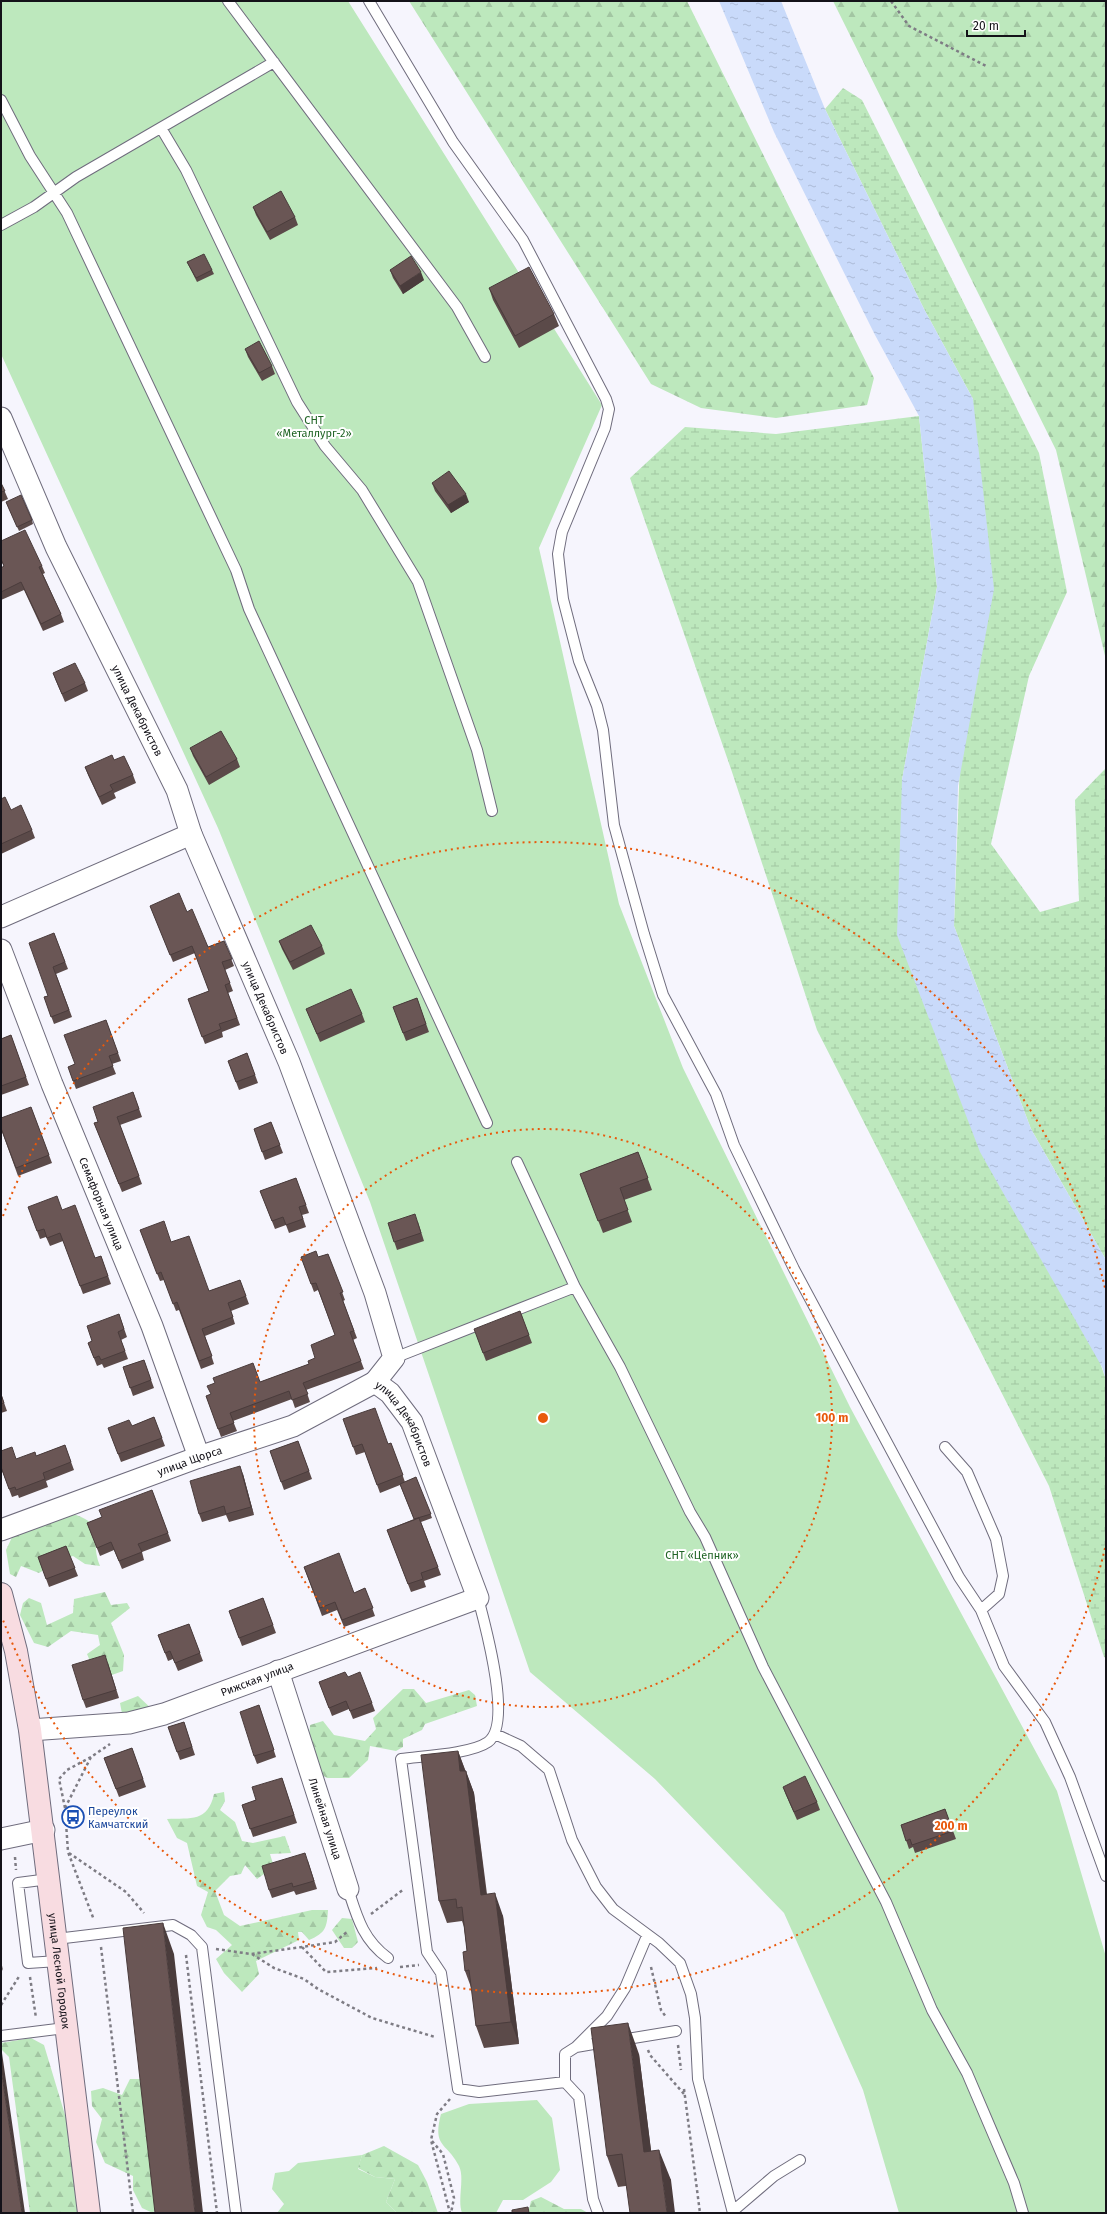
<svg xmlns="http://www.w3.org/2000/svg" width="1107" height="2214" font-family="'Fira Sans',sans-serif">
<style>
.green{fill:#bde8bd}
.forest{fill:url(#forest-firs)}
.wetland{fill:url(#wetland-marsh)}
.water{fill:url(#water-ripples)}
.lines{fill:none;stroke-linecap:round;stroke-linejoin:round}
.lane-casing{stroke:#6f6c7d;stroke-width:12}
.street-casing{stroke:#6f6c7d;stroke-width:23}
.secondary-casing{stroke:#6f6c7d;stroke-width:24}
.path{stroke:#7e7c84;stroke-width:2.5;stroke-dasharray:3 3;stroke-linecap:butt}
.lane{stroke:#fff;stroke-width:10}
.street{stroke:#fff;stroke-width:21}
.secondary{stroke:#f8dce1;stroke-width:22}
.wall{fill:#5b4a49}
.shaded-wall{fill:#4a3c3c}
.building{fill:#6a5655;stroke:#4a3c3c}
.ring{fill:none;stroke:#e8590c;stroke-width:2;stroke-dasharray:2 4}
.labels{text-anchor:middle;stroke-width:4;stroke-linejoin:round;paint-order:stroke}
.park-label{font-size:11px;fill:#206425;stroke:#fff}
.street-label{font-size:11px;fill:#141219;stroke:#fff}
.transit-label{font-size:11px;fill:#164399;stroke:#fff;text-anchor:start}
.centre{fill:#e8590c;stroke:#fff;stroke-width:2}
.ring-label{font-size:12px;text-anchor:middle;font-weight:bold;fill:#e8590c;stroke:#fff;stroke-width:4;stroke-linejoin:round;paint-order:stroke}
</style>
<defs>
<pattern id="forest-firs" width="22" height="20" patternUnits="userSpaceOnUse"><rect width="22" height="20" fill="#bde8bd"/><path d="M5 1l3.5 6h-7zM16 11l3.5 6h-7z" fill="#a2c6a2"/></pattern>
<pattern id="wetland-marsh" width="20" height="14" patternUnits="userSpaceOnUse"><rect width="20" height="14" fill="#bde8bd"/><path d="M1 5h8M5 5V1M11 12h8M15 12V8" fill="none" stroke="#a2c6a2"/></pattern>
<pattern id="water-ripples" width="26" height="14" patternUnits="userSpaceOnUse"><rect width="26" height="14" fill="#c9dafa"/><path d="M2 4q2-2 4 0t4 0M15 11q2-2 4 0t4 0" fill="none" stroke="#acbad6"/></pattern>
</defs>
<rect width="100%" height="100%" fill="#f6f5fd"/>
<path class="green" d="M1,1H348L602,405L539,548L619,904L683,1068L850,1407L1057,1791L1106,1957V2213H899L863,2090L784,1913L655,1779L530,1672L370,1202L218,828L1,354Z
M537,2100L552,2118L560,2170L551,2182L523,2200H503L496,2213H462C457,2200 465,2178 459,2166C447,2142 432,2148 441,2114L469,2104Z
M362,2155L358,2169L375,2177L395,2179L386,2202L397,2213H277L284,2204L272,2189L275,2173L289,2171L298,2163Z"/>
<path class="forest" d="M409,1H687L874,378L867,405L776,418L701,408L651,384Z
M833,1H1106V660L1056,450Z
M67,1512C113,1526 87,1535 100,1566L85,1564L73,1556L59,1561L39,1573L21,1566L16,1577L10,1574L6,1550L14,1533Z
M105,1592L111,1605L127,1603L130,1608L111,1623L124,1655L123,1671L109,1676L95,1673L87,1654L100,1645L98,1635L71,1631L48,1647L34,1643L20,1615L23,1603L29,1598L41,1603L47,1625L73,1613L74,1599Z
M403,1689H414L426,1703L469,1690L475,1695L477,1706L425,1724L422,1730L403,1739V1747L396,1751L370,1746L368,1760L349,1778H327L298,1761L309,1737L310,1725L323,1721L334,1735L365,1741L376,1729L373,1718Z
M138,1696L155,1712L123,1719L120,1703Z
M224,1792L225,1801L220,1810L235,1822L242,1841L253,1843L285,1836L291,1853L270,1854L274,1867L257,1879L245,1865L241,1874L230,1876L215,1891L224,1915L240,1926L312,1910H328C327,1927 326,1933 309,1940L302,1932H298L299,1940L256,1961L259,1974L242,1992L224,1973L216,1959L232,1945L216,1930L207,1927L201,1915L208,1892L197,1886L187,1843L177,1838L167,1819C191,1818 208,1822 214,1794Z
M342,1918L352,1919L358,1942L352,1948H344L332,1930Z
M31,2038L44,2045L71,2135L80,2213H30L9,2057L1,2049V2043Z
M130,2079H144L160,2201L153,2213L142,2208L133,2190V2176L105,2163L96,2142L102,2119L92,2106L91,2091L103,2088L122,2095Z
M384,2146L418,2165L427,2182L438,2213H397L386,2202L395,2179L375,2177L358,2168L362,2155Z
M541,2197L564,2209H581L588,2213H528L531,2201Z"/>
<path class="wetland" d="M843,88L862,100L1039,453L1067,592L1029,676L991,844L1040,912L1079,901L1075,800L1106,768V1260L1031,1129L954,926L973,399L924,309L825,109Z
M919,416L937,587L902,780L1106,1380V1658L1104,1657L1049,1486L817,1030L732,772L630,478L685,427L776,434Z"/>
<path class="water" d="M719,1H781L825,109L924,309L973,399L994,589L958,786L954,926L1031,1129L1106,1260V1380L1102,1367L980,1152L897,935L902,780L937,587L919,416L875,335L774,132Z"/>
<g class="lines">
<g class="lane-casing">
<path id="lane" d="M228,1L457,307L485,357
M369,1L453,142L523,240L606,399L609,409L605,428L562,532L558,554L563,599L579,661L597,706L603,730L614,825L644,934L663,995L716,1094L734,1145L794,1269L959,1577L981,1610L1004,1666L1045,1722L1070,1777L1106,1876
M1,100L30,156L67,213L236,570L249,609L487,1123
M161,128L186,170L297,402L325,446L362,490L418,582L477,750L492,811
M1,225L34,207L76,177L274,62
M517,1162L575,1287
M394,1358L575,1287L620,1367L690,1512L705,1537L763,1667L886,1902L932,2010L967,2073L1014,2183L1023,2213
M945,1447L967,1472L996,1539L1003,1576L999,1594L981,1610
M478,1598C485,1625 513,1724 488,1742C471,1754 422,1756 401,1759L427,1952L441,1973L458,2089L479,2092L565,2082L579,2097L593,2199L598,2213
M495,1734L521,1746L549,1770L572,1840L596,1887L613,1909L659,1943L680,1963L691,1994L695,2018L698,2079L733,2213
M49,1879L18,1883L28,1963L58,1961
M348,1889C357,1917 363,1940 388,1958
M56,1939L173,1925L191,1935L202,1947L236,2213
M1,2036L65,2028
M621,2040L676,2031
M576,2047L607,2016L625,1988L647,1936
M565,2082V2054L576,2047L605,2042
M733,2211L774,2176L800,2160"/>
</g>
<g class="street-casing">
<g id="street">
<path id="s1" d="M1,418L56,547L177,790L191,834L289,1062L375,1293L394,1358L375,1382L390,1393L412,1422L478,1598L164,1714L129,1723L30,1730"/>
<path d="M1,917L191,834"/>
<path id="s2" d="M1,950L52,1084L152,1326L199,1457"/>
<path id="s3" d="M1,1530L199,1457L293,1426L375,1382"/>
<path id="s4" d="M278,1671L348,1889"/>
<path d="M1,1839L44,1830"/>
</g>
</g>
<g class="secondary-casing">
<g id="secondary">
<path id="s5" d="M1,1594L16,1651L30,1730L89,2213"/>
</g>
</g>
<path class="path" d="M891,1L909,26L988,67
M91,1757L67,1770L59,1779L65,1808L68,1852L94,1920
M65,1808L91,1757L110,1744
M69,1853L126,1892L144,1913
M15,1857L16,1870
M371,1914L404,1889
M101,1947L133,2213
M302,1947L326,1972L377,1968
M216,1949L251,1954L302,1947L335,1942L348,1931
M252,1954L274,1968L304,1979L318,1989L372,2018L435,2037
M186,1955L217,2213
M400,1967L419,1965
M651,1967L661,2010L666,2017
M30,1977L36,2018
M1,2005L20,1975
M678,2045L681,2070
M648,2050L650,2055L684,2094
M684,2089L700,2213
M450,2099L437,2114L431,2140L450,2213
M432,2141L443,2154L454,2198L451,2213"/>
<use href="#lane" class="lane"/>
<use href="#street" class="street"/>
<use href="#secondary" class="secondary"/>
</g>
<path class="wall" d="M253,207L295,217L298,225L270,240L256,215Z
M187,262L212,270L214,274L197,282Z
M390,270L424,280L403,294L393,278Z
M489,288L554,314L559,326L519,348L493,300Z
M245,349L272,366L275,374L262,381L248,357Z
M1,483L8,499L1,502Z
M432,483L469,502L451,513L435,491Z
M6,502L32,520L33,524L19,531Z
M1,541L42,566L45,573L43,574L61,614L64,622L43,631L24,590L1,600V568L4,566L1,561Z
M53,673L85,683L88,691L65,702L56,681Z
M190,748L237,759L240,767L209,785L193,756Z
M114,760L133,775L136,783L114,793L116,798L102,805L88,775L85,767Z
M1,799L11,810L32,830L35,838L1,854Z
M150,906L187,912L208,947L224,941L234,966L225,970L233,991L228,993L240,1025L222,1032L223,1037L205,1044L188,999L209,991L195,953L173,962Z
M54,933L68,969L56,974L72,1017L54,1024L44,997L48,996Z
M279,941L322,946L325,954L293,970L282,949Z
M417,998L429,1032L406,1041L393,1007Z
M306,1009L362,1014L365,1022L320,1042Z
M106,1020L121,1061L112,1064L116,1074L76,1089L68,1067L75,1064Z
M11,1035L29,1085L1,1095V1039Z
M247,1053L258,1083L239,1090L228,1061Z
M133,1092L142,1117L120,1125L142,1184L122,1192L94,1123L98,1122Z
M31,1107L52,1163L18,1176L1,1129Z
M271,1122L283,1153L265,1160L254,1129Z
M638,1152L652,1190L624,1200L632,1222L603,1233L580,1174Z
M296,1178L309,1213L302,1215L306,1227L289,1233L286,1225L275,1229L260,1191Z
M28,1207L62,1210L95,1258L101,1256L111,1284L83,1294L63,1241L50,1246L46,1237L40,1239Z
M418,1222L424,1241L397,1250L388,1223Z
M140,1230L171,1242L209,1291L240,1280L249,1304L231,1311L235,1324L205,1336L214,1364L201,1369L179,1310L176,1311L164,1280L160,1281Z
M328,1254L345,1300L343,1301L357,1338L353,1340L364,1369L306,1390L310,1402L295,1408L292,1399L233,1421L237,1431L221,1437L206,1396L260,1382L309,1364L315,1358L335,1335L318,1290L314,1292L301,1257H318Z
M520,1311L532,1343L486,1361L477,1337Z
M119,1314L127,1337L121,1340L128,1359L104,1368L102,1364L97,1366L88,1343L92,1341Z
M144,1360L154,1388L133,1396L123,1367Z
M1,1394L7,1411L1,1413Z
M154,1417L165,1446L121,1462L108,1428L132,1426Z
M343,1419L388,1444L391,1443L405,1482L416,1477L432,1518L421,1522L441,1575L424,1581L426,1587L411,1592L387,1530L414,1519L400,1485L380,1493L365,1452L356,1455Z
M298,1441L312,1479L284,1490L270,1451Z
M65,1445L74,1470L46,1481L48,1487L19,1498L18,1495L12,1497L1,1468L16,1459L36,1456Z
M243,1474L254,1515L229,1522L226,1515L202,1522L199,1514Z
M152,1490L171,1541L142,1552L144,1560L122,1569L114,1550L100,1556L87,1523L102,1517Z
M66,1546L78,1576L49,1587L38,1557Z
M304,1567L354,1593L365,1588L375,1616L344,1627L337,1610L322,1616Z
M263,1598L276,1633L242,1646L229,1611Z
M189,1624L203,1661L178,1671L173,1659L168,1661L158,1635Z
M108,1663L119,1698L86,1708L83,1700Z
M348,1677L372,1703L375,1711L353,1719L349,1709L332,1716L319,1682Z
M259,1705L276,1757L257,1764L254,1756Z
M184,1722L195,1755L180,1760L168,1727Z
M132,1748L146,1787L119,1797L104,1758Z
M458,1751L474,1793L487,1894L503,1916L519,2044L484,2048L476,2026L472,1990L465,1971L467,1951L464,1927L462,1921L447,1923L439,1901Z
M282,1778L297,1823L253,1837L242,1805L256,1800Z
M783,1787L817,1802L820,1810L797,1820L786,1795Z
M945,1809L956,1839L915,1853L913,1847L909,1849L901,1825Z
M308,1861L317,1889L296,1895L294,1891L272,1898L269,1890Z
M639,2054L651,2151L671,2180L618,2187L607,2156Z"/>
<path class="shaded-wall" d="M421,272L424,280L403,294L400,286Z
M466,494L469,502L451,513L448,505Z
M240,1466L243,1474L254,1515L251,1507Z
M458,1751L466,1773L460,1771Z
M466,1771L474,1793L489,1917L481,1895Z
M495,1893L503,1916L519,2044L511,2022Z
M163,1923L174,1954L203,2213H195Z
M1,1960L3,1971L1,1967Z
M628,2023L639,2054L655,2182L644,2152Z
M1,2049L2,2053L25,2213H22L1,2068Z
M659,2150L671,2180L675,2213H667Z"/>
<path class="building" d="M281,191L295,217L267,232L253,207Z
M204,254L212,270L196,278L187,262Z
M411,256L421,272L400,286L390,270Z
M529,267L554,314L515,336L489,288Z
M259,341L272,366L259,373L245,349Z
M449,471L466,494L448,505L432,483Z
M1,483L5,491L1,492Z
M21,495L32,520L17,527L6,502Z
M25,530L42,566L39,567L61,614L41,624L21,582L1,592V568L4,566L1,559V541Z
M75,663L85,683L62,694L53,673Z
M221,731L237,759L206,777L190,748Z
M112,755L114,760L124,756L133,775L110,785L113,790L99,797L85,767Z
M5,797L11,810L21,805L32,830L1,844V799Z
M179,893L187,912L192,909L208,947L224,941L232,959L222,962L230,983L225,985L237,1018L219,1024L221,1029L202,1037L188,999L209,991L192,946L170,955L150,906Z
M311,925L322,946L290,962L279,941Z
M54,933L65,962L53,967L69,1010L51,1017L44,997L48,996L29,943Z
M351,989L362,1014L317,1034L306,1009Z
M417,998L426,1024L403,1033L393,1007Z
M106,1020L118,1053L109,1056L113,1066L73,1081L68,1067L75,1064L64,1035Z
M11,1035L26,1077L1,1086V1039Z
M247,1053L255,1075L236,1082L228,1061Z
M133,1092L139,1109L117,1117L139,1176L119,1184L94,1123L98,1122L93,1107Z
M31,1107L49,1155L16,1168L1,1128V1118Z
M271,1122L280,1145L262,1152L254,1129Z
M638,1152L648,1178L620,1188L628,1210L598,1221L580,1174Z
M296,1178L306,1205L299,1207L303,1219L286,1225L283,1217L272,1221L260,1191Z
M57,1196L62,1210L75,1205L95,1258L101,1256L108,1276L80,1286L60,1233L47,1238L44,1229L37,1231L28,1207Z
M415,1214L421,1233L394,1242L388,1223Z
M164,1221L171,1242L189,1236L209,1291L240,1280L246,1296L228,1303L233,1317L202,1329L212,1356L199,1361L177,1302L173,1304L161,1272L157,1274L140,1230Z
M316,1251L318,1257L328,1254L343,1292L340,1293L354,1331L350,1332L361,1361L303,1383L308,1394L292,1400L289,1391L230,1413L234,1423L218,1429L206,1396L211,1394L207,1386L215,1383L213,1378L253,1363L260,1382L309,1364L308,1361L315,1358L311,1345L335,1335L316,1283L311,1284L301,1257Z
M520,1311L529,1335L483,1353L474,1329Z
M119,1314L124,1329L118,1332L125,1351L101,1360L99,1356L94,1358L88,1343L92,1341L87,1326Z
M144,1360L151,1380L130,1388L123,1367Z
M1,1394L4,1403L1,1404Z
M375,1408L388,1444L391,1443L403,1475L377,1485L362,1444L353,1447L343,1419Z
M154,1417L162,1438L118,1454L108,1428L129,1420L132,1426Z
M298,1441L309,1471L281,1482L270,1451Z
M65,1445L71,1462L43,1473L45,1479L16,1490L15,1487L9,1489L1,1467V1451L12,1447L16,1459L35,1452L36,1456Z
M240,1466L251,1507L226,1514L224,1506L199,1514L190,1481Z
M416,1477L431,1514L414,1519L400,1484Z
M152,1490L168,1533L138,1544L142,1552L119,1561L111,1542L97,1548L87,1523L102,1517L99,1510Z
M419,1518L438,1567L421,1573L423,1579L408,1584L387,1530Z
M66,1546L75,1568L46,1579L38,1557Z
M339,1553L354,1593L365,1588L373,1608L342,1620L335,1602L320,1608L304,1567Z
M263,1598L273,1625L239,1638L229,1611Z
M189,1624L200,1653L175,1663L170,1651L165,1653L158,1635Z
M105,1655L116,1690L83,1700L72,1665Z
M345,1672L348,1677L360,1672L372,1703L350,1711L346,1701L329,1708L319,1682Z
M259,1705L274,1750L254,1756L240,1712Z
M184,1722L192,1747L177,1752L168,1727Z
M132,1748L143,1779L116,1789L104,1758Z
M458,1751L460,1771H466L481,1895L495,1893L511,2022L476,2026L469,1970L465,1971L463,1952L467,1951L462,1907L457,1908L456,1899L439,1901L421,1755Z
M805,1776L817,1802L794,1812L783,1787Z
M282,1778L294,1815L250,1829L242,1805L256,1800L252,1787Z
M945,1809L953,1831L912,1845L910,1839L906,1841L901,1825Z
M305,1853L314,1881L293,1887L292,1883L269,1890L262,1866Z
M163,1923L195,2213H155L123,1928Z
M628,2023L644,2152L659,2150L667,2213H630L622,2154L607,2156L591,2028Z
M1,2068L22,2213H1Z
M528,2207L529,2213H512V2210Z"/>
<g class="ring">
<circle cx="543" cy="1418" r="289"/>
<path d="M1105 1548A577 577 0 0 1 3 1620M3 1216A577 577 0 0 1 1105 1288"/>
</g>
<defs>
<g id="bus-ring" transform="scale(1.15)"><circle r="9.5" fill="#fff" stroke="#1a4fb4" stroke-width="1.5"/><path d="M-5-6H5V4H4V6H2V4H-2V6H-4V4H-5ZM-3.5-4V0h7V-4ZM-3.5 1.2v1.5H-2V1.2ZM2 1.2v1.5H3.5V1.2Z" fill="#1a4fb4"/></g>
</defs>
<g fill-rule="evenodd">
<use href="#bus-ring" x="73" y="1817"/>
</g>
<g class="labels">
<g class="park-label">
<text x="314" y="424">СНТ<tspan x="314" dy="13">«Металлург-2»</tspan></text>
<text x="702" y="1559">СНТ «Цепник»</text>
</g>
<g class="street-label">
<text dy="4" stroke="none"><textPath href="#s1" startOffset="323">улица Декабристов</textPath></text>
<text dy="4" stroke="none"><textPath href="#s1" startOffset="647">улица Декабристов</textPath></text>
<text dy="4" stroke="none"><textPath href="#s2" startOffset="273">Семафорная улица</textPath></text>
<text dy="4" stroke="none"><textPath href="#s1" startOffset="1103">улица Декабристов</textPath></text>
<text dy="4" stroke="none"><textPath href="#s3" startOffset="201">улица Щорса</textPath></text>
<text transform="translate(257 1679) rotate(-21)" y="4">Рижская улица</text>
<text dy="4" stroke="none"><textPath href="#s4" startOffset="155">Линейная улица</textPath></text>
<text dy="4" stroke="none"><textPath href="#s5" startOffset="382">улица Лесной Городок</textPath></text>
</g>
<g class="transit-label">
<text x="88" y="1815">Переулок<tspan x="88" dy="13">Камчатский</tspan></text>
</g>
</g>
<circle cx="543" cy="1418" r="6" class="centre"/>
<g class="ring-label">
<text x="832" y="1422">100 m</text>
<text x="951" y="1830">200 m</text>
</g>
<rect width="1107" height="2214" fill="none" stroke="#141219" stroke-width="4"/>
<path d="M967 30v6h58v-6" fill="none" stroke="#141219" stroke-width="2"/>
<text x="973" y="30" font-size="12" fill="#141219" stroke="#ffffff" stroke-width="3" paint-order="stroke">20 m</text>
</svg>
